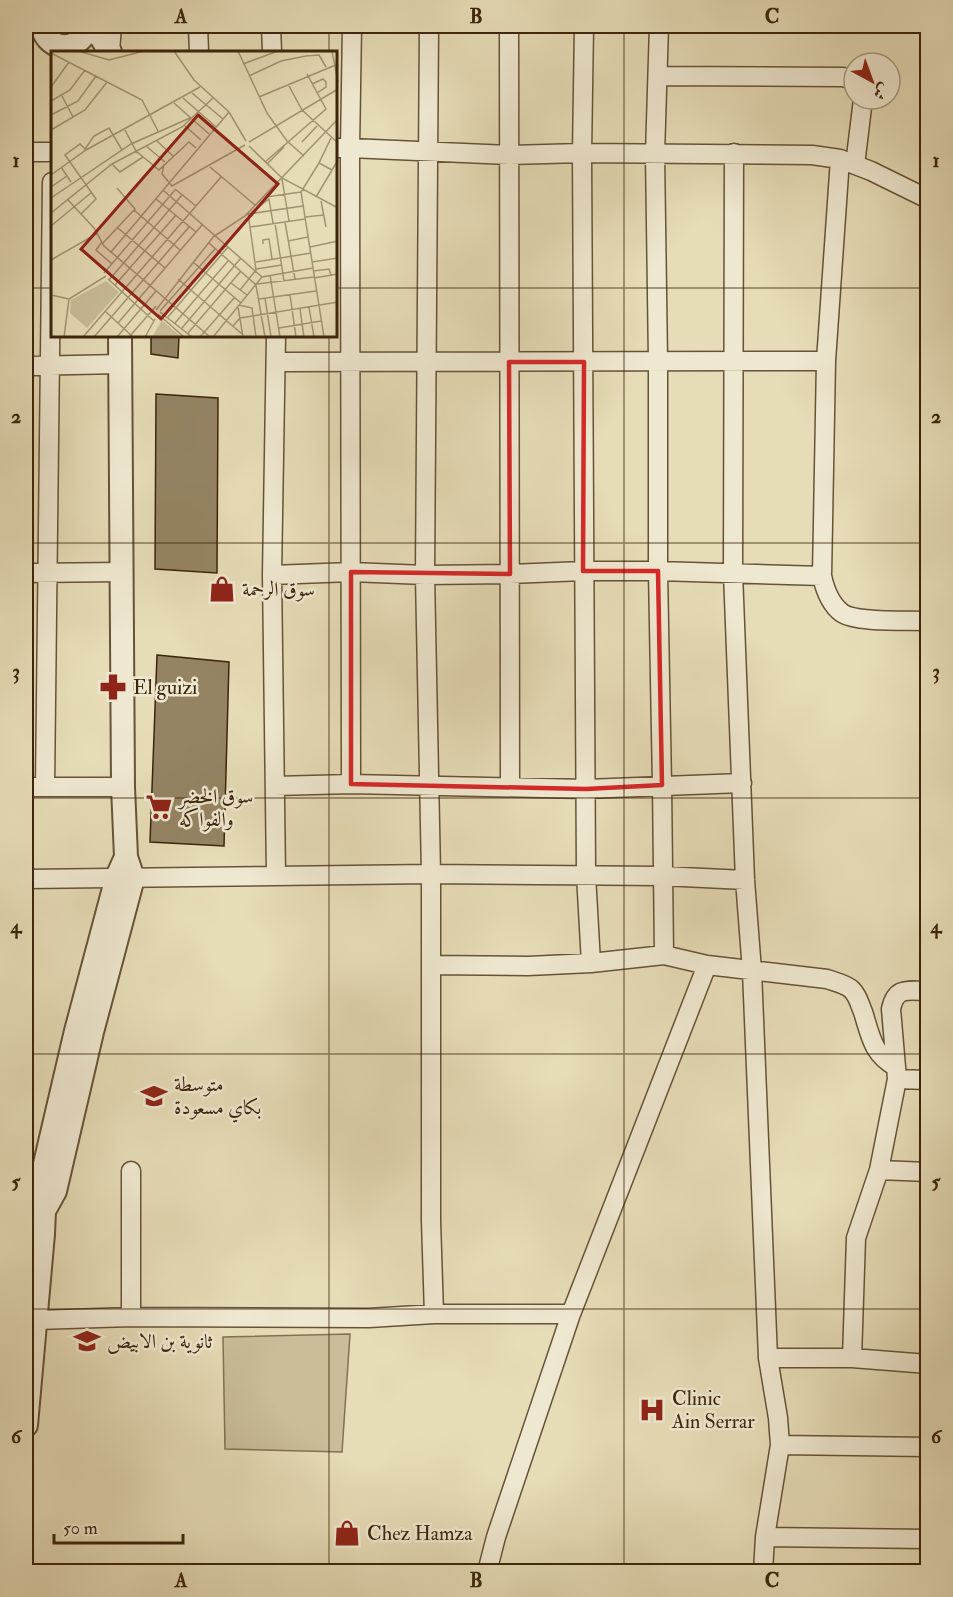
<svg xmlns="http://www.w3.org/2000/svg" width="953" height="1597" font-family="'IM FELL Double Pica',Amiri,serif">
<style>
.green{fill:#c9bd9a;stroke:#827152;stroke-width:1.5}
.building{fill:#948464;stroke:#3c250b;stroke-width:1.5}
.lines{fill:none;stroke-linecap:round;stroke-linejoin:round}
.minor-casing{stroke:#665336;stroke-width:21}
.tertiary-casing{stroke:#665336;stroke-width:26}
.minor{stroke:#efe8d0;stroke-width:18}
.tertiary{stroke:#efe8d0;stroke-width:22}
.marked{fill:none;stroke:#d62828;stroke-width:4.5;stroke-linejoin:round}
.grid{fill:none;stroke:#3c250b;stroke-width:1.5;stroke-opacity:0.55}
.labels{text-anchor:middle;stroke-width:5;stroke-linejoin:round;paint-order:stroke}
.poi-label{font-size:20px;fill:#3c250b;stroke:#efe8d0;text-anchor:start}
.inset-road{fill:none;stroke:#a29372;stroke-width:1.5}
.view{fill:#8f2418;fill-opacity:0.15;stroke:#8f2418;stroke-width:3}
.inset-edge{fill:none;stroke:#3c250b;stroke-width:3}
.neatline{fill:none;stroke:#3c250b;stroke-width:2}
.grid-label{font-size:20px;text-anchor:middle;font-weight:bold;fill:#3c250b}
</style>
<rect width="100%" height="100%" fill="#e6dcb7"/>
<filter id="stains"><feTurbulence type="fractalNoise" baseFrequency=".00333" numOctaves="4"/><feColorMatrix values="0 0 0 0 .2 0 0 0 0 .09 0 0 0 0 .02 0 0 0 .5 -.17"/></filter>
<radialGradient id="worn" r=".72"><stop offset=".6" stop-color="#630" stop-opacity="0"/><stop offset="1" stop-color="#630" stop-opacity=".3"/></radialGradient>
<path class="green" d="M350,1334L342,1452L225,1449L223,1337Z"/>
<path class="building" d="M151,336H179L178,358L151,354Z
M156,394L218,398L217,573L155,569Z
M157,655L229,662L224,846L150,842Z"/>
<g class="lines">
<g class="minor-casing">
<path id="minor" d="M198,26L199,52
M271,26L272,52
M429,26L425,575L431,874V1221L434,1314
M509,26L510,786
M584,26L582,153L586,875L591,963
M659,26L655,154L658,361V571L662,785L664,955
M110,51L112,26
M658,76L843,77L854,80
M336,148H350L509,155L582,153L812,155L840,159L871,171L928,199
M26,152H52
M734,153L733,573L745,880L752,971L768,1358L778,1418L780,1445L765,1537L763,1572
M840,159L826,361L822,576C825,590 830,604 842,613C856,623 909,620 928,621
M855,165L863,99
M276,336L272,575L276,876
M277,362L826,361
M26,366L121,364
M26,573L122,572
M272,575L351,572L425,575L510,574L583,571H658L822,576
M351,784L350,148L352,26
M275,786L351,784L586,789L742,783
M26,787H123
M45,787L52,182
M26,879L431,874L662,876L745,880
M431,965L528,966L591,963L664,955L707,965
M897,1079L928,1080
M879,1170L928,1172
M131,1171V1317
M26,1220L43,1234
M36,1320L131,1317L369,1318L434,1314H571
M768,1358H852L856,1238L879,1170L897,1079L891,1009C896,986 908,991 928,991
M852,1358L928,1364
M780,1445L928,1447
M765,1537L928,1539
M487,1572L496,1537L571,1314L707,965L827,979C835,982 846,984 852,990C858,996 860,1005 863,1012C871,1037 872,1053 896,1067"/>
</g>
<g class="tertiary-casing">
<path id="tertiary" d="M42,26C48,53 81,53 87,26
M87,26L101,37L110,52
M44,1211L55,1191L92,1032L133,878L126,857L123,787L120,336
M26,1425L43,1234L44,1211L41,1190L44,1168L76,1031L117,877L126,857"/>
</g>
<use href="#minor" class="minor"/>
<use href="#tertiary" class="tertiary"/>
</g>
<path class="marked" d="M509,362H584L583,571H658L662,785L586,789L351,784V572L510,574Z"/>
<path class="grid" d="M329,26V52M624,26V1572M26,288H52M336,288H928M329,336V1572M26,543H928M26,798H928M26,1054H928M26,1309H928"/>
<defs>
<g id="shop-bare" transform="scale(2.07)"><path d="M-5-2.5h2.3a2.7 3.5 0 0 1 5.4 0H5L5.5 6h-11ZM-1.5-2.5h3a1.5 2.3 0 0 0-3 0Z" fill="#8f2418" stroke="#efe8d0" stroke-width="2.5" paint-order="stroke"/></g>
<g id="pharmacy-bare" transform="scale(2.07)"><path d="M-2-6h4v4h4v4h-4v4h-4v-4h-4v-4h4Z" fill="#8f2418" stroke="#efe8d0" stroke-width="2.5" paint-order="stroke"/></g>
<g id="supermarket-bare" transform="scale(2.07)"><path d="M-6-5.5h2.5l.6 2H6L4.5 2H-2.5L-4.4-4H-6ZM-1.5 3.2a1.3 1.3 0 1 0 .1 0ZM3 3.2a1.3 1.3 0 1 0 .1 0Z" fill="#8f2418" stroke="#efe8d0" stroke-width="2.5" paint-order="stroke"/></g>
<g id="school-bare" transform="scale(2.07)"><path d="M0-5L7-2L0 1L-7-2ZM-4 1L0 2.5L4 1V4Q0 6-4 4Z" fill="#8f2418" stroke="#efe8d0" stroke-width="2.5" paint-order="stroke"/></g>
<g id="hospital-bare" transform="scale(2.07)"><path d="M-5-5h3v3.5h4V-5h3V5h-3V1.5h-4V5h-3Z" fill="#8f2418" stroke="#efe8d0" stroke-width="2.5" paint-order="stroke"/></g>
</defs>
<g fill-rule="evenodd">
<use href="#shop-bare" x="222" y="589"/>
<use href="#pharmacy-bare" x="113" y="687"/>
<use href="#supermarket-bare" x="159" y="807"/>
<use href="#school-bare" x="154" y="1096"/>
<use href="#school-bare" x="87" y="1341"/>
<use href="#hospital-bare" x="652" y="1410"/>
<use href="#shop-bare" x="347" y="1533"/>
</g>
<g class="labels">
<g class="poi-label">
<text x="242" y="596">سوق الرحمة</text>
<text x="133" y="694">El guizi</text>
<text x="179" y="803">سوق الخضر<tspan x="179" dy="23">والفواكه</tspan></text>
<text x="174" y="1091">متوسطة<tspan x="174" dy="23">بكاي مسعودة</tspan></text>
<text x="107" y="1348">ثانوية بن الابيض</text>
<text x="672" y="1405">Clinic<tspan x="672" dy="23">Ain Serrar</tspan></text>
<text x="367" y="1540">Chez Hamza</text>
</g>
</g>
<g transform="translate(51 51)">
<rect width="286" height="286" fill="#e6dcb7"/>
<path d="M55,230L68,241L36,277L19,262L20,249ZM111,269L130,286H101Z" fill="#c9bd9a"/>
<path class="inset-road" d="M27,0L58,9L93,0M123,0L143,29L178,61L195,90M187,0L216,62L236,90L253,105M281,0L287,31M0,2L91,49L107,80M192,13L227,0M198,25L230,10L255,5L268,4L275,16M237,33L251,59L287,92M261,33L272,28L275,31V36L266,42M0,36L18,11M141,42L172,68M11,45L22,66M208,46L287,13M132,47L165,76M0,50L19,39L34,19M123,52L158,83M0,64L27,50L45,25M133,74L150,89M0,79L34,59L56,31M74,79L85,100L108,119L138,91L145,97M280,87L268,112L281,119M105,89L122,105M198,91L287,38M251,91L266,75M95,95L114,111M198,95L231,127L287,157M34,98L43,85L58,77L71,99M214,111L275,58L256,23M268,112L250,141L273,286M61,113L69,121L92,106M113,113L111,123L121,135L194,94M216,113L233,96M10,116L20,131M159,116L204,154M0,124L35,99L149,36M231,128L238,170M0,136L16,125M124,138L145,155M112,139L211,226M215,146L250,141M265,146L287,109M0,147L80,93L139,67M105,148L145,181M17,149L43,177L53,195L159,286M270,150L275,176M83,159L129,199M0,162L61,113L131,76L162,47M200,162L218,148L222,172M30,163L45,148L14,104L29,93L35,99M197,163L252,155M254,166L273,164M234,171L244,228M224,172L233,230M0,175L41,141M199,176L254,168M67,177L114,217M162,186L194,165L287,68M237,190L257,186M51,191L45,199L61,213M158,192L205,234L214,286M51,193L84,158L66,137M212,193V189L218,188L221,208M259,196L287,190M60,201L178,61M0,209L47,182M142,211L190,252M205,211L260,202M261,211L287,207M205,218L231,214M262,220L278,218L280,224M53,222L124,139M219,224L229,286M263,227L287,223M57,228L103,270M127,228L191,283M58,229L131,144M180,232L196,244M206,233L263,226M64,234L125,164M189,239L205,219L197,162M0,244L18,248M239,244L245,286M214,247L220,286M208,248L265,240M188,254L201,257L205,286M187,256L192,286M258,256L263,286M249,258L253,286M105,259L163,185M54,260L82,286M109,260L164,198M109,261L141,286M107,263L133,286M117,266L177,196M67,272L151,174M124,272L177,210M182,275L189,267L287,251M131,277L190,207M228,277L270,270M137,282L190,220M13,286L18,248L55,225M32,286L170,126M43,286L138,176M66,286L105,240M78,286L105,255M94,286L104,268M149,286L184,246M162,286L211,226L262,217"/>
<path class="view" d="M147,64L227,133L110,268L30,198Z"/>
<rect width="286" height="286" class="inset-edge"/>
</g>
<rect width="953" height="1597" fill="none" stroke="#e6dcb7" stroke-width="66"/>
<g transform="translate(872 81) rotate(139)"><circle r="28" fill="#efe8d0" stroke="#a79a81" stroke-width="1.5"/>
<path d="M0-4.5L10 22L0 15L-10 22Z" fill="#8f2418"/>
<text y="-9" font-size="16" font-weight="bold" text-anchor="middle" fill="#3c250b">ش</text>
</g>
<path d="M54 1534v9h129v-9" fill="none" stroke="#3c250b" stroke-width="3"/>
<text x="63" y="1534" font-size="18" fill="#3c250b" stroke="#efe8d0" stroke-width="4.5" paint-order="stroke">50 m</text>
<rect x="33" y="33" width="887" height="1531" class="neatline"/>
<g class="grid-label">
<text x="181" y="23">A</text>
<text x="476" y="23">B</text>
<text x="772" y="23">C</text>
<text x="16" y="167">1</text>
<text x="936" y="167">1</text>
<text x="16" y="423">2</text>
<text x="936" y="423">2</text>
<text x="16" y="678">3</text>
<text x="936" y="678">3</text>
<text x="16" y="933">4</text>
<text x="936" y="933">4</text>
<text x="16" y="1188">5</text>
<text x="936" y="1188">5</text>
<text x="16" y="1443">6</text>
<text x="936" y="1443">6</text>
<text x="181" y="1587">A</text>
<text x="476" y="1587">B</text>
<text x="772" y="1587">C</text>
</g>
<rect width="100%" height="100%" filter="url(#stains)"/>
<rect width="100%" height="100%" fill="url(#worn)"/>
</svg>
